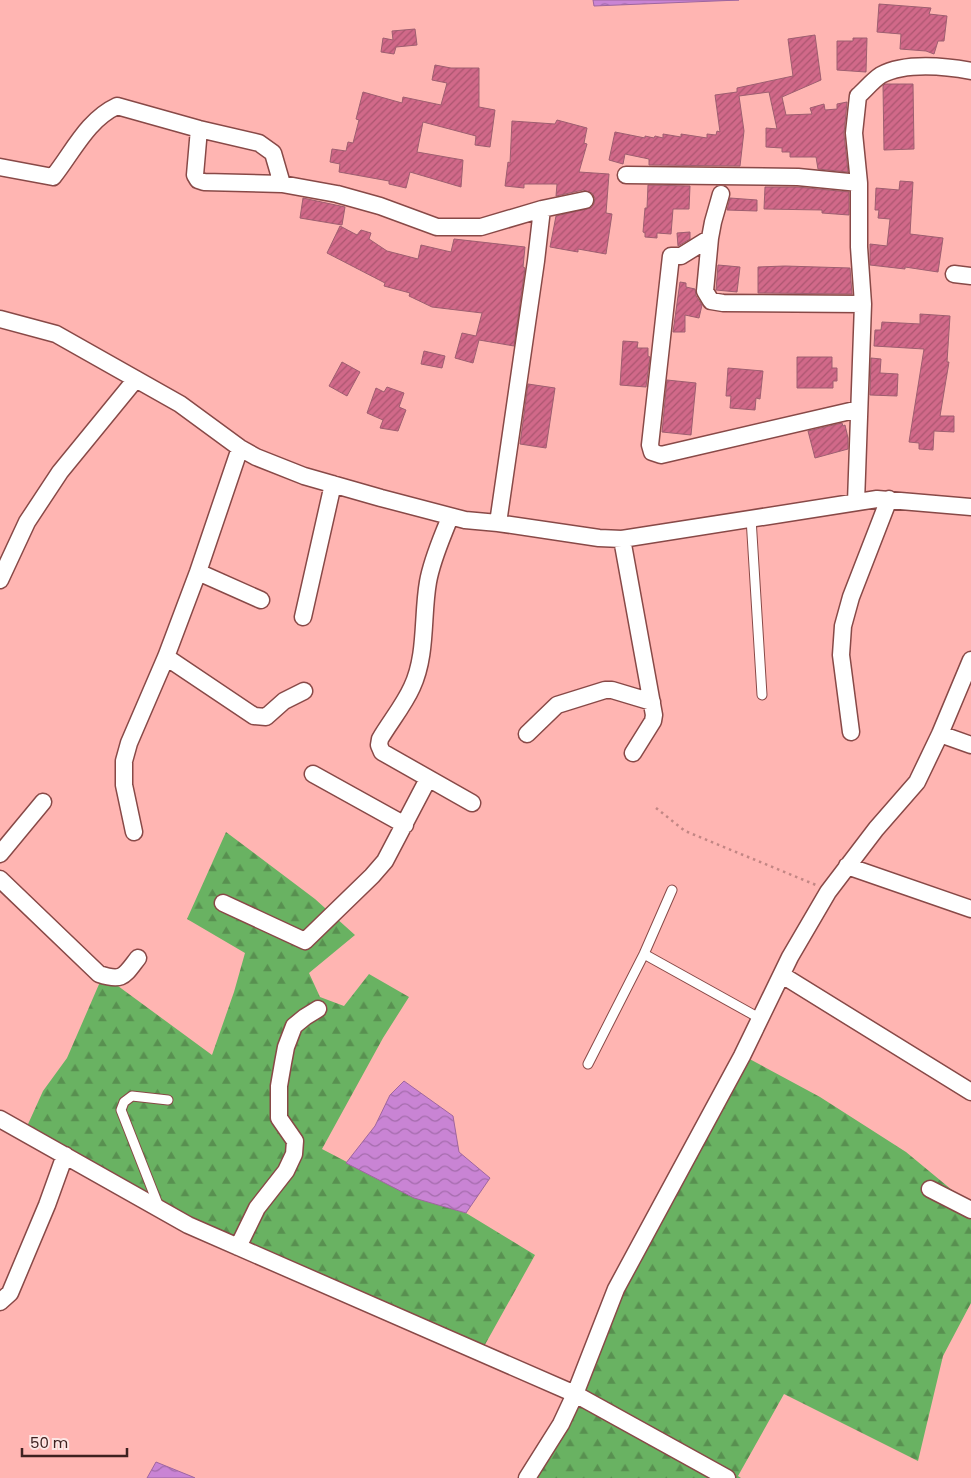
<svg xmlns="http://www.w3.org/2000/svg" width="971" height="1478" font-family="Poppins,sans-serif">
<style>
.forest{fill:url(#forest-firs)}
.water{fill:url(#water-waves);stroke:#9f669e}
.building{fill:url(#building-hatch);stroke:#9e5e70}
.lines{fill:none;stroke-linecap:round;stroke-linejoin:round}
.service-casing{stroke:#884947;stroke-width:11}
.minor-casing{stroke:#884947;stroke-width:19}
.path{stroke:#c28684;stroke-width:2.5;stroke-dasharray:2.5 4;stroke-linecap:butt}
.service{stroke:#fff;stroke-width:9}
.minor{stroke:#fff;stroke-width:16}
</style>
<defs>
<pattern id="forest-firs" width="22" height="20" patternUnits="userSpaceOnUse" patternTransform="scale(1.25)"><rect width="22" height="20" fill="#69b262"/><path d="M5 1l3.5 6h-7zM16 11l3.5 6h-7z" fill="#589050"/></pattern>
<pattern id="water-waves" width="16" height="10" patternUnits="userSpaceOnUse" patternTransform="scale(1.25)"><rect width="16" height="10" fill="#c984d4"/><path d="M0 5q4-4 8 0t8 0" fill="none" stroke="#a46cac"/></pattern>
<pattern id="building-hatch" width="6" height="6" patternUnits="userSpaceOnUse" patternTransform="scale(1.25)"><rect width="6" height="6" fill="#d16989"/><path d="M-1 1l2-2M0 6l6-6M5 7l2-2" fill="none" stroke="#ab5670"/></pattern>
</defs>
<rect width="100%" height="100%" fill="#ffb5b2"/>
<path class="forest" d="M226,832L315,899L355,935L309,973L320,997L344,1006L369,974L409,997L383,1038L322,1149L414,1197L466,1213L535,1255L482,1350L188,1218L24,1133L43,1091L67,1058L103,975L212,1055L234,992L245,953L187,919Z
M744,1056L820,1097L906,1152L958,1195L971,1220V1303L943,1356L918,1461L784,1394L738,1476L741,1478H533L580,1398L623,1294Z"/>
<path class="water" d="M593,0H739L594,6Z
M404,1081L453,1116L459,1152L490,1178L466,1213L414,1198L346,1163L375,1126L390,1095Z
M156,1462L193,1477L195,1478H147Z"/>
<path class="building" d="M879,4L931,8L929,14L947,16L944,41H938L934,54L926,51L900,49L901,34L877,32Z
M415,29L417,45L396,47L394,54L381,52L383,38L393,40L392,31Z
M815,35L821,80L782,97L786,115L812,114L810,108L824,104L825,110L837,109V104L847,102L844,134L848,172L818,169L816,157H790V152H782V148L766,147V128L777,129L769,92L739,96L744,131L740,166L649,165V159L625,154L623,164L609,160L615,132L645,138V136L654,138L655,136L663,138V134L681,137V134L707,138V134L716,135L717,131L720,132L715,95L737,92V88L793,76L788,39Z
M853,38H867L866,72L837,70V41H853Z
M435,65L451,68H479V107L495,110L490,147L475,145L476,136L423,122L417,152L463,160L461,187L410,172L406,188L389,184V181L339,172L340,164L330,162L332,149L346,151L348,142L353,143L359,120L356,119L363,92L402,103L403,97L441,105L447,83L432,80Z
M885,84H913L914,149L884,150L883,86Z
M557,120L587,128L584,143L587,144L579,172L609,174L606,213L612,214L606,254L578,249V252L550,247L556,216L591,208L594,204L595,198L592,193L583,190L556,196L557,184H524V188L505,186L508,162L510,163L512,121L555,124Z
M900,181L913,182L910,234L943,238L938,272L905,267V269L870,265V244L887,246L890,219L878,218L879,210H875L876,188L899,190Z
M648,185L690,186L689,209H673L671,234L657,233V238L645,237V233L643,232L645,208H647Z
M765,187H797L849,192V215L822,213V210L764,209Z
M303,198L345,207L342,225L300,218Z
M730,198L757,200V211L727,210Z
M340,226L357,235L361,230L371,233L369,239L387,251L418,259L421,245L451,252L454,239L525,247L523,267L525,268L514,346L479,340L473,363L455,358L462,333L476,336L482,313L432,307L409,296L410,293L384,286L385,283L327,253Z
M690,232V239L678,246L677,233Z
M718,265L740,267L737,292L716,290Z
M785,266L850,268L852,294L758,293V267Z
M680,282L686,283V287L695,289L696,296L702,305L699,318L685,315V332H673Z
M920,314L950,316L947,362H949L940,416H954V432L934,431L933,450L919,449V443L909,442L924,349L874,346L875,330H881L882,322L920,324Z
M623,341L638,342L637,348H648V356L650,357L646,387L620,385Z
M424,351L445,356L442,368L421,364Z
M797,357H832V368H837V381H833V388H797Z
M871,358L881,359L880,373L898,374L897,396L870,395Z
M342,362L360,372L347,396L329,386Z
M728,368L763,371L760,399L756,398L755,410L730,408L731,396H726Z
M667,380L696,383L691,435L662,432Z
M528,384L555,388L546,448L520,444Z
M387,387L404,393L399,407L406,410L398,431L380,428L383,420L367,413L376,388L384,392Z
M842,423L843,426L845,425L848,438V449L815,458L808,431Z"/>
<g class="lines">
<g class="service-casing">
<path id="service" d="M751,518L762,695
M644,954L761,1019
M588,1064L644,954L672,890
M159,1207L121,1110L124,1102L132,1096L168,1100"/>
</g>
<g class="minor-casing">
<path id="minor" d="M199,129L195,175L198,180L204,182L282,184
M0,167L53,177C73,152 87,120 117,106L199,129L259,143L273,153L282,184L337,194L380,206L437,227H481L542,209
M626,175L798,177L859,183
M721,194L713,222L710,238L681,256H671L650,445L652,452L661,455L859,409
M710,238L705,291L711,301L723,303L863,304
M954,274L971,276
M0,319L56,334L180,404L240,448L256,457L304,476L381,498L465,520L498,523L599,538L622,539L877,499L971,507
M856,502L863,304L859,247V183L854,133L858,96C865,90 873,80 881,75C905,62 946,66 971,71
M450,517C442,538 432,559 428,582C422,616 427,655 412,687C404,705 390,722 380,739L379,745L382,752L472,803
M498,523L536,261L542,209L585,200
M622,539L654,715L653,721L633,753
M198,572L261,600
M0,580L27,522L60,472L136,379
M303,617L333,484
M166,657L254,716L266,717L284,701L304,691
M851,732L841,655L843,626L851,597L889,499
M527,734L557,705L605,690H612L652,702
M940,734L971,745
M313,774L405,825
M134,832L124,785V761L129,743L166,657L198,572L240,448
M0,854L43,802
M847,866L971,909
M0,879L99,974C123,982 124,976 138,958
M223,903L305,941L372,876L385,861L428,779
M782,975L971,1092
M0,1119L188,1225L575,1394L727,1478
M930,1189L971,1210
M238,1247L257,1208L286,1171L294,1154L295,1141L279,1118V1086L283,1063L286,1047L294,1026L305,1017L318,1009
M0,1302L10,1293L47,1205L65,1155
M527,1478L561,1424L575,1394L616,1289L742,1056L790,957L828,892L876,829L917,782L940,734L971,660"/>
</g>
<path class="path" d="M656,808L685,831L816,885"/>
<use href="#service" class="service"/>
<use href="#minor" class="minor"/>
</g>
<path d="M22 1448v8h105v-8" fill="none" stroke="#3d2120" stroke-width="2.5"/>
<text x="30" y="1448" font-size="15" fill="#3d2120" stroke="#fde6e4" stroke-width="4" paint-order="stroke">50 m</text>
</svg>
